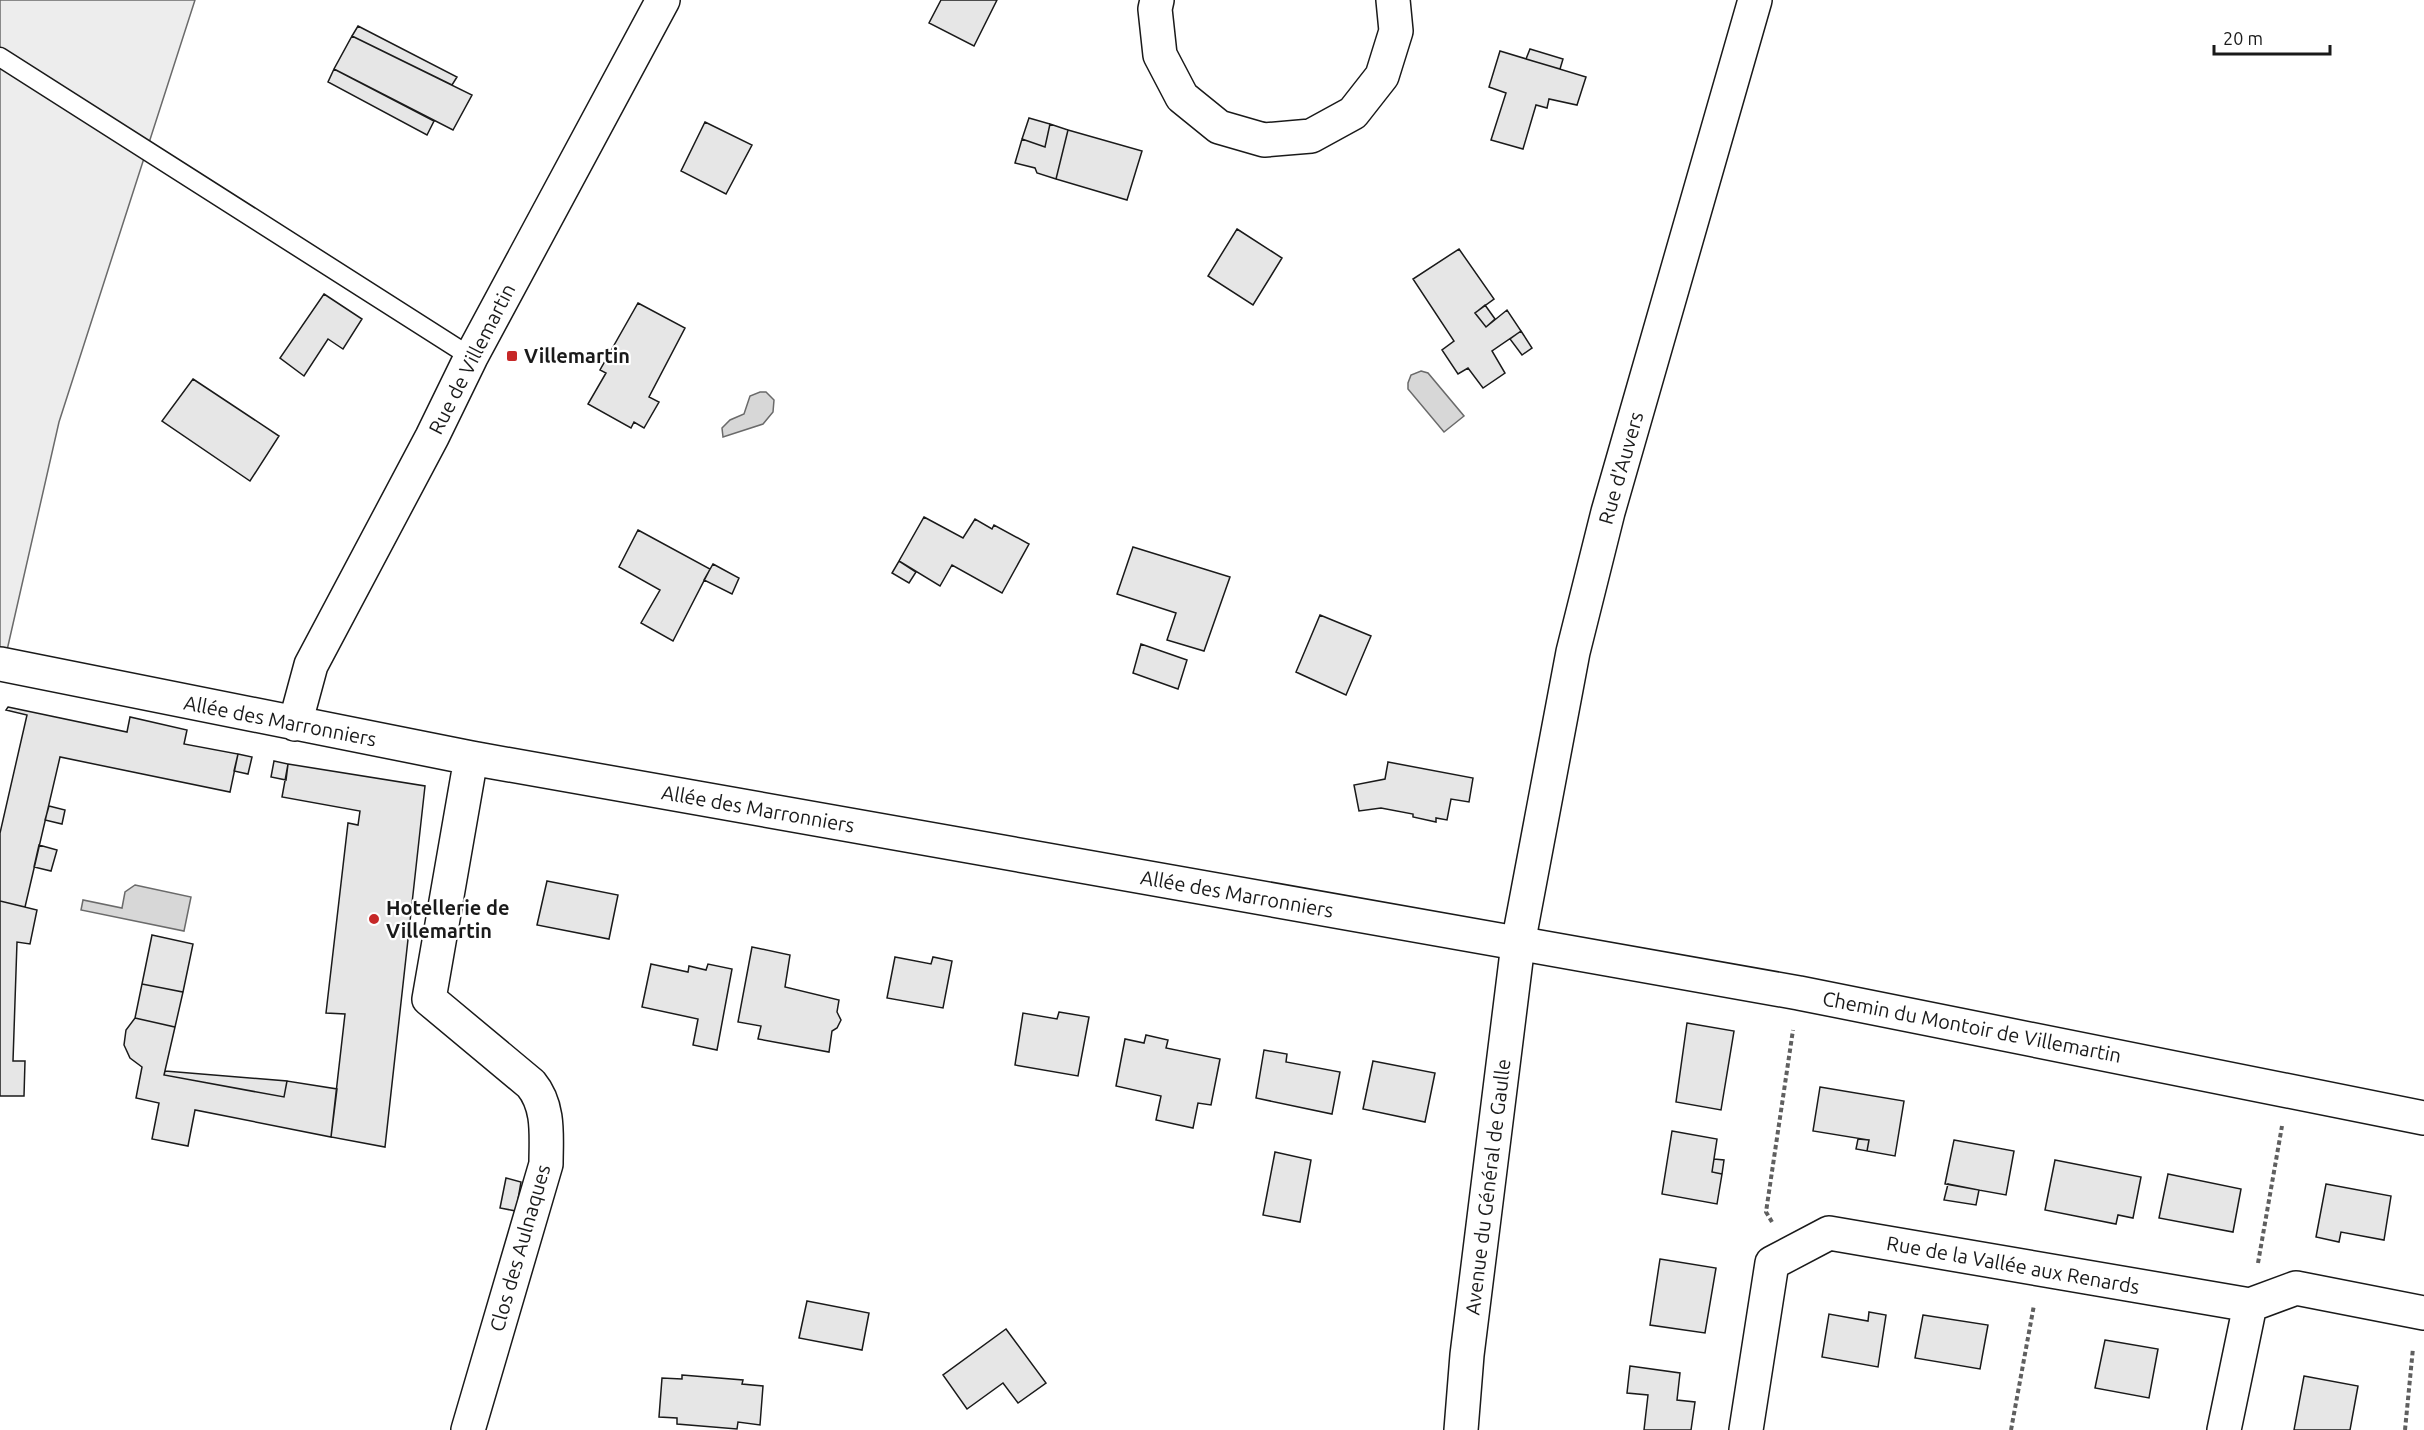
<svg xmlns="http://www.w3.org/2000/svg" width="2424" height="1430" font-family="Ubuntu,sans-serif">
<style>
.built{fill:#ededed;stroke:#6a6a6a;stroke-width:1.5}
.water{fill:#d7d7d7;stroke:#6a6a6a;stroke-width:1.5}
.building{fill:#e6e6e6;stroke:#1a1a1a;stroke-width:1.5}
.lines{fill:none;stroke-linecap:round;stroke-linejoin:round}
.lane-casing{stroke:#1a1a1a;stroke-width:21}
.street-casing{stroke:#1a1a1a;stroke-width:36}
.secondary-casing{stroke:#1a1a1a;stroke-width:36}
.path{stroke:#5f5f5f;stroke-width:4;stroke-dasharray:4.5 3;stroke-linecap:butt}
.lane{stroke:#fff;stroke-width:18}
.street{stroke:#fff;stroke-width:33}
.secondary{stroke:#fff;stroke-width:33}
.poi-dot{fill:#c62828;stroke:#fff;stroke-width:2}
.labels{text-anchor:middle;stroke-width:4.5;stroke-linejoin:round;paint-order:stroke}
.poi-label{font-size:20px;font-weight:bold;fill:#1a1a1a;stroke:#fff;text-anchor:start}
.street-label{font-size:20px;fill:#1a1a1a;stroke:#fff}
</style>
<rect width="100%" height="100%" fill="#fff"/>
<path class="built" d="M0,0H195L59,422L0,681Z"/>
<path class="water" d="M1421,371L1428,373L1464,416L1444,432L1408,389V383L1411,375Z
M760,392H766L774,400L773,412L763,424L723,437L722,428L730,420L744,414L750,396Z
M135,885L191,897L184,931L81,910L83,900L122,908L125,892Z"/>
<path class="building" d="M941,0H997L974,46L929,23Z
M358,26L457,77L452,85L352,36Z
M352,36L472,95L453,130L334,69Z
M1530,49L1563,59L1560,69L1526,59Z
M1500,51L1586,77L1577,105L1549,99L1547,108L1536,105L1523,149L1491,140L1506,93L1489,87Z
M334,69L434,121L427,135L328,82Z
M1029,118L1050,124L1045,147L1022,139Z
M705,122L752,145L726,194L681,171Z
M1050,124L1068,130L1056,179L1037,173L1035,168L1015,163L1022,139L1045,147Z
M1068,130L1142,151L1127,200L1056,179Z
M1237,229L1282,258L1253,305L1208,276Z
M1459,249L1494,299L1475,313L1486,327L1507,310L1521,331L1492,351L1505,373L1483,388L1468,368L1458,374L1442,350L1454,341L1413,279Z
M324,294L362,319L343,349L328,339L304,376L280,358Z
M638,303L685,328L649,397L659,402L644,428L634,422L631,428L588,404L606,373L600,370Z
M1485,305L1495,319L1486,327L1475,313Z
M1521,331L1532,348L1522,355L1510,339Z
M193,379L279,436L250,481L162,421Z
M924,517L963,538L975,519L992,529L994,525L1029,544L1002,593L952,565L940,586L899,561Z
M638,530L710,569L673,641L641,623L660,590L619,567Z
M1133,547L1230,577L1204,651L1167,640L1176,613L1117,594Z
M899,561L916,572L909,583L892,573Z
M713,564L739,578L732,594L704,580Z
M1320,615L1371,636L1346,695L1296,672Z
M1141,644L1187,660L1178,689L1133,673Z
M8,707L127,732L130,717L187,730L184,744L238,754L230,792L60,757L25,907L0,901V833L27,715L6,710Z
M238,754L252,757L248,774L234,771Z
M274,761L288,764L286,780L271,777Z
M1388,762L1473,778L1469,802L1451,799L1447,820L1436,818V822L1413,817V814L1381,808L1359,811L1354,785L1385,779Z
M288,764L425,786L385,1147L331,1137L345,1014L326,1013L348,823L358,825L360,811L282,797Z
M49,806L65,810L62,824L45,820Z
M39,845L57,850L51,871L34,867Z
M547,881L618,895L609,939L537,925Z
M0,901L37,910L30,944L17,942L13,1061H25L24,1096H0Z
M152,935L193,944L183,992L142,984Z
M752,947L790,955L785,987L839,1000L837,1012L841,1020L837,1028L832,1031L829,1052L758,1039L761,1026L738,1022Z
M895,957L931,964L933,957L952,961L943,1008L887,998Z
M651,964L688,972L689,966L706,970L708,964L732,969L717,1050L693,1045L698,1019L642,1007Z
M142,984L183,992L175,1027L135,1018Z
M1059,1012L1089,1017L1078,1076L1015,1065L1023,1013L1057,1019Z
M135,1018L175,1027L164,1075L284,1097L287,1081L337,1089L331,1137L195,1110L188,1146L152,1139L159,1103L136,1098L142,1067L130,1058L124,1045L126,1030Z
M1687,1023L1734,1031L1721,1110L1676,1102Z
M1146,1035L1168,1040L1166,1048L1220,1059L1211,1105L1198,1103L1193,1128L1156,1120L1161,1096L1116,1086L1125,1039L1144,1043Z
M1264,1050L1287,1054L1286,1062L1340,1072L1332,1114L1256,1098Z
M1373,1061L1435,1073L1425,1122L1363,1109Z
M165,1071L287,1081L284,1097L164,1075Z
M1820,1087L1904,1101L1895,1156L1867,1151L1869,1140L1813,1131Z
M1672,1131L1717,1139L1712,1172L1722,1174L1717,1204L1662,1194Z
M1858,1139L1869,1140L1867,1151L1856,1149Z
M1954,1140L2014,1151L2006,1195L1945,1184Z
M1275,1152L1311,1160L1300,1222L1263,1215Z
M1714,1159L1724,1160L1722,1174L1712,1172Z
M2055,1160L2141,1177L2133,1218L2118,1215L2116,1224L2045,1210Z
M2168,1174L2241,1189L2233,1232L2159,1218Z
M506,1178L521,1182L516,1211L500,1208Z
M1948,1184L1979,1190L1976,1205L1944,1200Z
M2326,1184L2391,1196L2384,1240L2341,1232L2339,1242L2316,1237Z
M1660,1259L1716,1268L1705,1333L1650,1325Z
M807,1301L869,1313L862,1350L799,1338Z
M1869,1312L1886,1315L1878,1367L1822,1357L1829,1314L1868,1321Z
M1923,1315L1988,1325L1980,1369L1915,1358Z
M1006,1329L1046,1383L1018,1403L1003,1383L967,1409L943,1375Z
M2105,1340L2158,1349L2149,1398L2095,1388Z
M1630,1366L1680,1373L1677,1400L1695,1402L1691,1430H1644L1648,1395L1627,1393Z
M682,1375L743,1380L742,1384L763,1386L760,1425L738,1422L737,1429L677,1424V1418L659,1417L662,1378L682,1379Z
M2304,1376L2358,1386L2350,1430H2294Z"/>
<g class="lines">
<g class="lane-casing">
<path id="lane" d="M0,57L471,357"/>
</g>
<g class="street-casing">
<path id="street" d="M1157,0L1155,9L1160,55L1182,97L1219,127L1264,140L1311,136L1353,113L1382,76L1396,31L1393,0
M0,664L471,758L1799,993L2424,1118
M295,724L311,665L432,437L471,357L663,0
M468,1430L546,1164C546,1137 550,1107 531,1084L429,999L471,758
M1746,1430L1772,1263L1829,1233L2250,1305L2296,1288L2424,1313
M2224,1430L2250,1305"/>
</g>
<g class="secondary-casing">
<path id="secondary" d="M1461,1430L1467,1355L1518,944L1573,652L1608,512L1755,0"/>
</g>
<path class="path" d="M1772,1222L1766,1212L1793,1030
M2258,1263L2282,1126
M2011,1430L2034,1305
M2405,1430L2413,1348"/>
<use href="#lane" class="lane"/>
<use href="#street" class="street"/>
<use href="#secondary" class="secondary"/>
</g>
<g class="poi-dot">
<rect x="506" y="350" width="12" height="12" rx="3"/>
<circle cx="374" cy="919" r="6"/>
</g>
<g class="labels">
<g class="poi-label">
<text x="524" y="363">Villemartin</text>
<text x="386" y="915">Hotellerie de<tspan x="386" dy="23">Villemartin</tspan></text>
</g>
<g class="street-label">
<text transform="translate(472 359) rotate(-63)" y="7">Rue de Villemartin</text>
<text transform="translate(1621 468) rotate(-74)" y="7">Rue d'Auvers</text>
<text transform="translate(280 721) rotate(11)" y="7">Allée des Marronniers</text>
<text transform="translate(758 809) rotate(10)" y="7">Allée des Marronniers</text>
<text transform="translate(1237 894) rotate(10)" y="7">Allée des Marronniers</text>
<text transform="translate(1972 1027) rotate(11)" y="7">Chemin du Montoir de Villemartin</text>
<text transform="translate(1488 1187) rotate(-83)" y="7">Avenue du Général de Gaulle</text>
<text transform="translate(520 1248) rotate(-74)" y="7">Clos des Aulnaques</text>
<text transform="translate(2013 1265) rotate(10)" y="7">Rue de la Vallée aux Renards</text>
</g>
</g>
<path d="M2214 45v9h116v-9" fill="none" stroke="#1a1a1a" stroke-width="3"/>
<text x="2223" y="45" font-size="18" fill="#1a1a1a" stroke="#ffffff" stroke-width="4.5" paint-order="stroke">20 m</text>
</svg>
